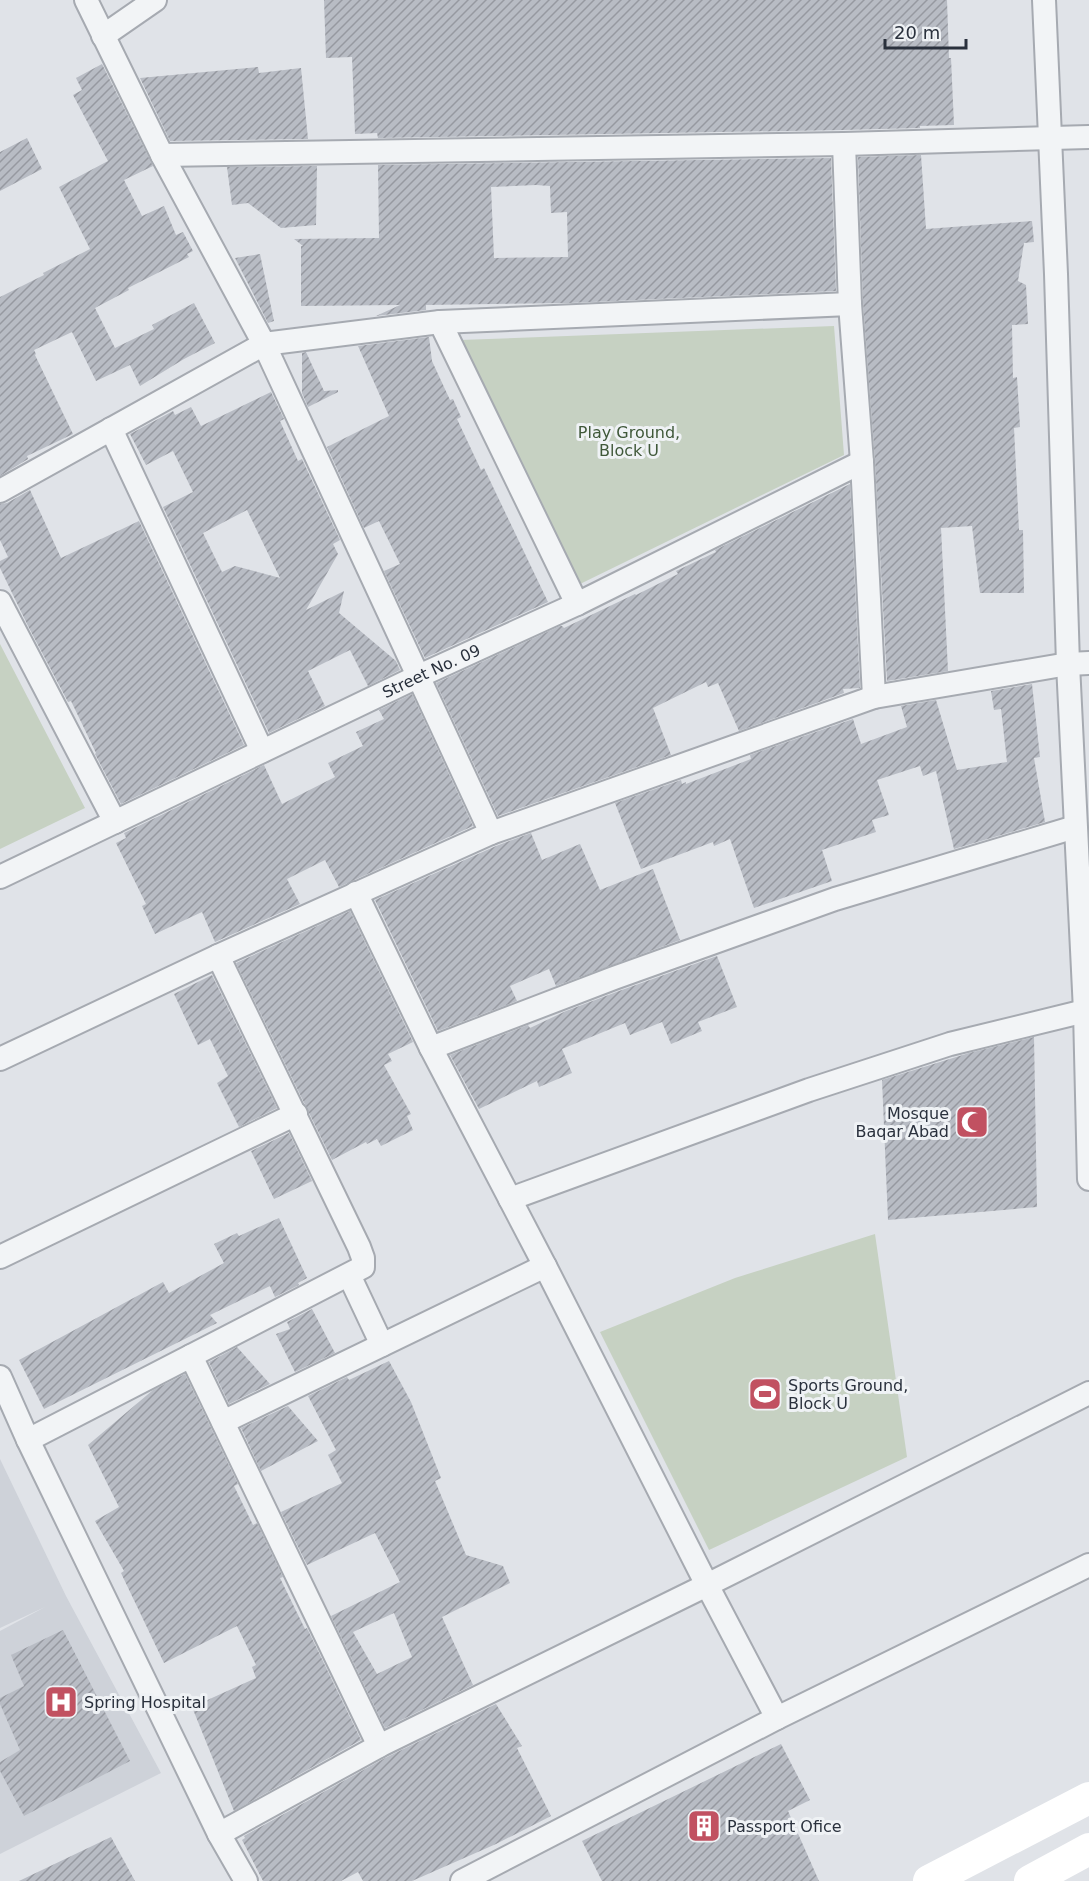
<svg xmlns="http://www.w3.org/2000/svg" width="1089" height="1881" font-family="'DejaVu Sans',sans-serif">
<style>
.built{fill:#ced2d9}
.green{fill:#c6d1c2}
.building{fill:url(#building-hatch);fill-rule:evenodd}
.lines{fill:none;stroke-linecap:round;stroke-linejoin:round}
.minor-casing{stroke:#a6aab1;stroke-width:26}
.minor{stroke:#f2f4f6;stroke-width:22}
.secondary{stroke:#fff;stroke-width:32}
.labels{text-anchor:middle;stroke-width:6;stroke-linejoin:round;paint-order:stroke}
.park-label{font-size:16px;fill:#3f5839;stroke:#eff2f5}
.street-label{font-size:16px;fill:#2a313d;stroke:#eff2f5}
.poi-label{font-size:16px;fill:#2a313d;stroke:#eff2f5;text-anchor:start}
</style>
<defs>
<pattern id="building-hatch" width="6" height="6" patternUnits="userSpaceOnUse" patternTransform="scale(1.5)"><rect width="6" height="6" fill="#b8bcc4"/><path d="M-1 1l2-2M0 6l6-6M5 7l2-2" fill="none" stroke="#9699a0"/></pattern>
</defs>
<rect width="100%" height="100%" fill="#e0e3e8"/>
<path class="built" d="M0,1459L66,1596L161,1773L0,1854V1631L45,1607L0,1628Z"/>
<path class="green" d="M834,326L844,455L578,585L460,340Z
M0,644L85,808L0,849Z
M875,1234L907,1457L709,1550L600,1332L735,1278Z"/>
<path class="building" d="M324,0H947L949,58H951L954,125L920,126V128L844,130L378,138L377,133L355,134L352,57L326,58Z
M102,64L153,166L124,180L142,216L164,206L176,235L183,232L193,251L187,254L189,257L128,288L129,290L95,308L115,348L154,329L152,325L194,303L215,343L184,359L140,386L130,365L96,381L72,332L34,350L36,354L35,355L73,434L27,456L28,459L0,476V297L44,275L43,273L90,249L59,187L108,161L73,95L82,90L76,78Z
M258,67L259,73L301,68L308,139L170,141L140,78Z
M27,138L42,169L0,191V152Z
M921,155L926,229L1032,221L1034,242L1024,243L1018,281L1026,285L1028,324L1012,325L1013,378L1017,377L1020,427L1014,428L1019,530H1023L1024,593H980L972,526L941,528L948,671L887,681L875,461L863,303L858,157Z
M831,158L836,291L569,303L426,305V310L376,316L400,305L301,306V246H303L294,239L379,238L378,165ZM536,185L550,186L551,213L567,212L568,257L494,258L491,187Z
M317,166L316,225L281,228L248,203L232,205L227,167Z
M260,254L274,321L268,323L235,258Z
M429,337L432,361L450,400L453,399L461,417L457,419L481,470L484,468L548,602L425,658L384,571L400,564L379,521L364,528L327,447L389,416L358,346Z
M306,352L324,391L338,390V392L308,407L302,393V353Z
M271,392L284,419L280,421L298,461L302,459L340,540L333,544L338,554L306,610L344,591L339,613L396,661L400,670L368,686L350,650L308,671L325,706L269,733L163,507L193,492L173,451L146,465L130,434L173,411L175,415L191,407L201,426ZM247,510L280,578L235,566L222,572L203,533Z
M850,484L860,688L843,689L844,693L739,731L718,683L708,687L706,682L653,708L671,755L498,816L436,683L560,626H562L564,628L635,594L636,595L678,574L676,571L716,552L715,550Z
M30,490L61,558L139,521L244,745L121,804L95,754L96,753L71,701L68,702L28,626L0,568V561L8,557L0,540V504L7,503Z
M1032,684L1040,757L1034,758L1045,822L954,849L936,771L923,776L920,766L877,780L889,815L872,820L876,832L822,850L832,881L754,908L730,839L714,846L713,842L641,869L615,803L681,780L682,784L686,782V784L751,759L750,755L853,719L861,744L907,727L901,706L936,700L957,770L1007,762L1001,709L994,710L991,691Z
M412,694L473,826L339,887L325,860L287,879L300,904L215,942L202,912L155,934L142,906L146,904L116,843L126,838L124,833L264,765L282,804L335,777L328,763L363,746L356,732L384,719L379,710Z
M531,833L542,860L580,844L600,890L653,869L680,940L556,986L549,969L510,986L517,1001L438,1031L375,900L496,846Z
M350,911L413,1042L388,1054L392,1061L384,1065L411,1114L407,1116L413,1130L381,1146L377,1139L367,1144L366,1142L332,1160L236,963Z
M717,956L737,1007L698,1022L702,1031L671,1044L662,1022L630,1035L625,1023L562,1049L572,1073L539,1087L537,1081L479,1109L450,1055L528,1025L530,1028L566,1011L619,991Z
M212,975L277,1108L239,1127L217,1083L228,1076L210,1039L198,1045L174,994Z
M1034,1037L1037,1207L888,1220L882,1080L969,1053Z
M289,1133L312,1181L274,1199L251,1151Z
M279,1218L307,1278L298,1283L299,1285L275,1297L270,1286L210,1315L217,1323L44,1409L19,1360L163,1282L169,1293L224,1263L214,1244L237,1233L239,1236Z
M312,1309L335,1353L295,1372L276,1334L290,1329L287,1322Z
M237,1347L270,1384L229,1404L209,1362Z
M389,1361L411,1402L441,1478L435,1481L466,1555L503,1566L510,1583L442,1617L473,1685L385,1728L331,1616L400,1582L375,1533L307,1565L281,1512L342,1483L328,1455L336,1450L308,1396L347,1377L349,1380ZM394,1613L412,1657L377,1674L353,1632Z
M185,1374L238,1484L234,1486L253,1525L257,1523L283,1577L280,1578L305,1629L307,1628L361,1740L234,1811L192,1707L256,1678L252,1667L256,1665L237,1626L164,1663L121,1573L124,1571L95,1521L119,1507L88,1445L153,1390Z
M288,1406L318,1441L261,1471L241,1428Z
M63,1630L130,1761L24,1816L0,1771V1762L20,1750L0,1704V1698L24,1686L11,1655Z
M496,1704L522,1746L517,1748L551,1816L496,1844L412,1881H363L358,1872L341,1881H263L242,1840L245,1838L244,1836L385,1758Z
M781,1744L810,1800L788,1811L819,1881H602L582,1841Z
M111,1837L135,1881H19Z"/>
<g class="lines">
<g class="minor-casing">
<g id="minor">
<path d="M86,0L162,155L264,344L491,833"/>
<path d="M1044,0L1056,274L1068,664L1085,1011L1089,1179"/>
<path d="M103,36L155,0"/>
<path d="M844,144L850,304L862,462L874,697"/>
<path d="M162,155L844,144L1089,137"/>
<path d="M440,322L577,604"/>
<path d="M111,429L262,751"/>
<path d="M0,491L264,344L440,322L850,304"/>
<path d="M0,602L115,822"/>
<path id="s1" d="M0,877L419,676L577,604L862,462"/>
<path d="M356,893L431,1048L545,1266L707,1585L777,1718"/>
<path d="M431,1048L614,978L835,899L1075,827"/>
<path d="M0,1059L218,956L491,833L874,697L1068,664L1089,663"/>
<path d="M510,1199L809,1090L950,1044L1085,1011"/>
<path d="M0,1257L296,1114"/>
<path d="M349,1275L382,1345"/>
<path d="M191,1356L379,1746"/>
<path d="M0,1377L28,1440L219,1834L246,1881"/>
<path d="M223,1422L545,1266"/>
<path d="M28,1440L363,1267V1258L359,1247L218,956"/>
<path d="M219,1834L379,1746L707,1585L1089,1393"/>
<path d="M462,1881L777,1718L1089,1565"/>
</g>
</g>
<use href="#minor" class="minor"/>
<path class="secondary" d="M929,1881L1089,1798
M1030,1881L1089,1849"/>
</g>
<defs>
<g id="mosque-square" transform="scale(1.725)"><rect x="-9" y="-9" width="18" height="18" rx="4" fill="#c15161" stroke="#eff2f5"/><path d="M3.5-4.9A6 6 0 1 0 3.5 4.9A5 5 0 1 1 3.5-4.9Z" fill="#fff"/></g>
<g id="stadium-square" transform="scale(1.725)"><rect x="-9" y="-9" width="18" height="18" rx="4" fill="#c15161" stroke="#eff2f5"/><path d="M0-5a6.5 5 0 1 0 0 10a6.5 5 0 1 0 0-10ZM-3.5-1.8h7v3.6h-7Z" fill="#fff"/></g>
<g id="hospital-square" transform="scale(1.725)"><rect x="-9" y="-9" width="18" height="18" rx="4" fill="#c15161" stroke="#eff2f5"/><path d="M-5-5h3v3.5h4V-5h3V5h-3V1.5h-4V5h-3Z" fill="#fff"/></g>
<g id="building-square" transform="scale(1.725)"><rect x="-9" y="-9" width="18" height="18" rx="4" fill="#c15161" stroke="#eff2f5"/><path d="M-4-6H4V6H1V3H-1V6H-4ZM-2.5-4.3h1.7v1.8h-1.7ZM.8-4.3h1.7v1.8H.8ZM-2.5-1h1.7V.8h-1.7ZM.8-1h1.7V.8H.8Z" fill="#fff"/></g>
</defs>
<g fill-rule="evenodd">
<use href="#mosque-square" x="972" y="1122"/>
<use href="#stadium-square" x="765" y="1394"/>
<use href="#hospital-square" x="61" y="1702"/>
<use href="#building-square" x="704" y="1826"/>
</g>
<g class="labels">
<g class="park-label">
<text x="629" y="438">Play Ground,<tspan x="629" dy="18">Block U</tspan></text>
</g>
<g class="street-label">
<text dy="6" stroke="none"><textPath href="#s1" startOffset="478">Street No. 09</textPath></text>
</g>
<g class="poi-label">
<text x="949" y="1119" text-anchor="end">Mosque<tspan x="949" dy="18">Baqar Abad</tspan></text>
<text x="788" y="1391">Sports Ground,<tspan x="788" dy="18">Block U</tspan></text>
<text x="84" y="1708">Spring Hospital</text>
<text x="727" y="1832">Passport Ofice</text>
</g>
</g>
<path d="M885 39v9h81v-9" fill="none" stroke="#2a313d" stroke-width="3"/>
<text x="894" y="39" font-size="18" fill="#2a313d" stroke="#eff2f5" stroke-width="4.5" paint-order="stroke">20 m</text>
</svg>
